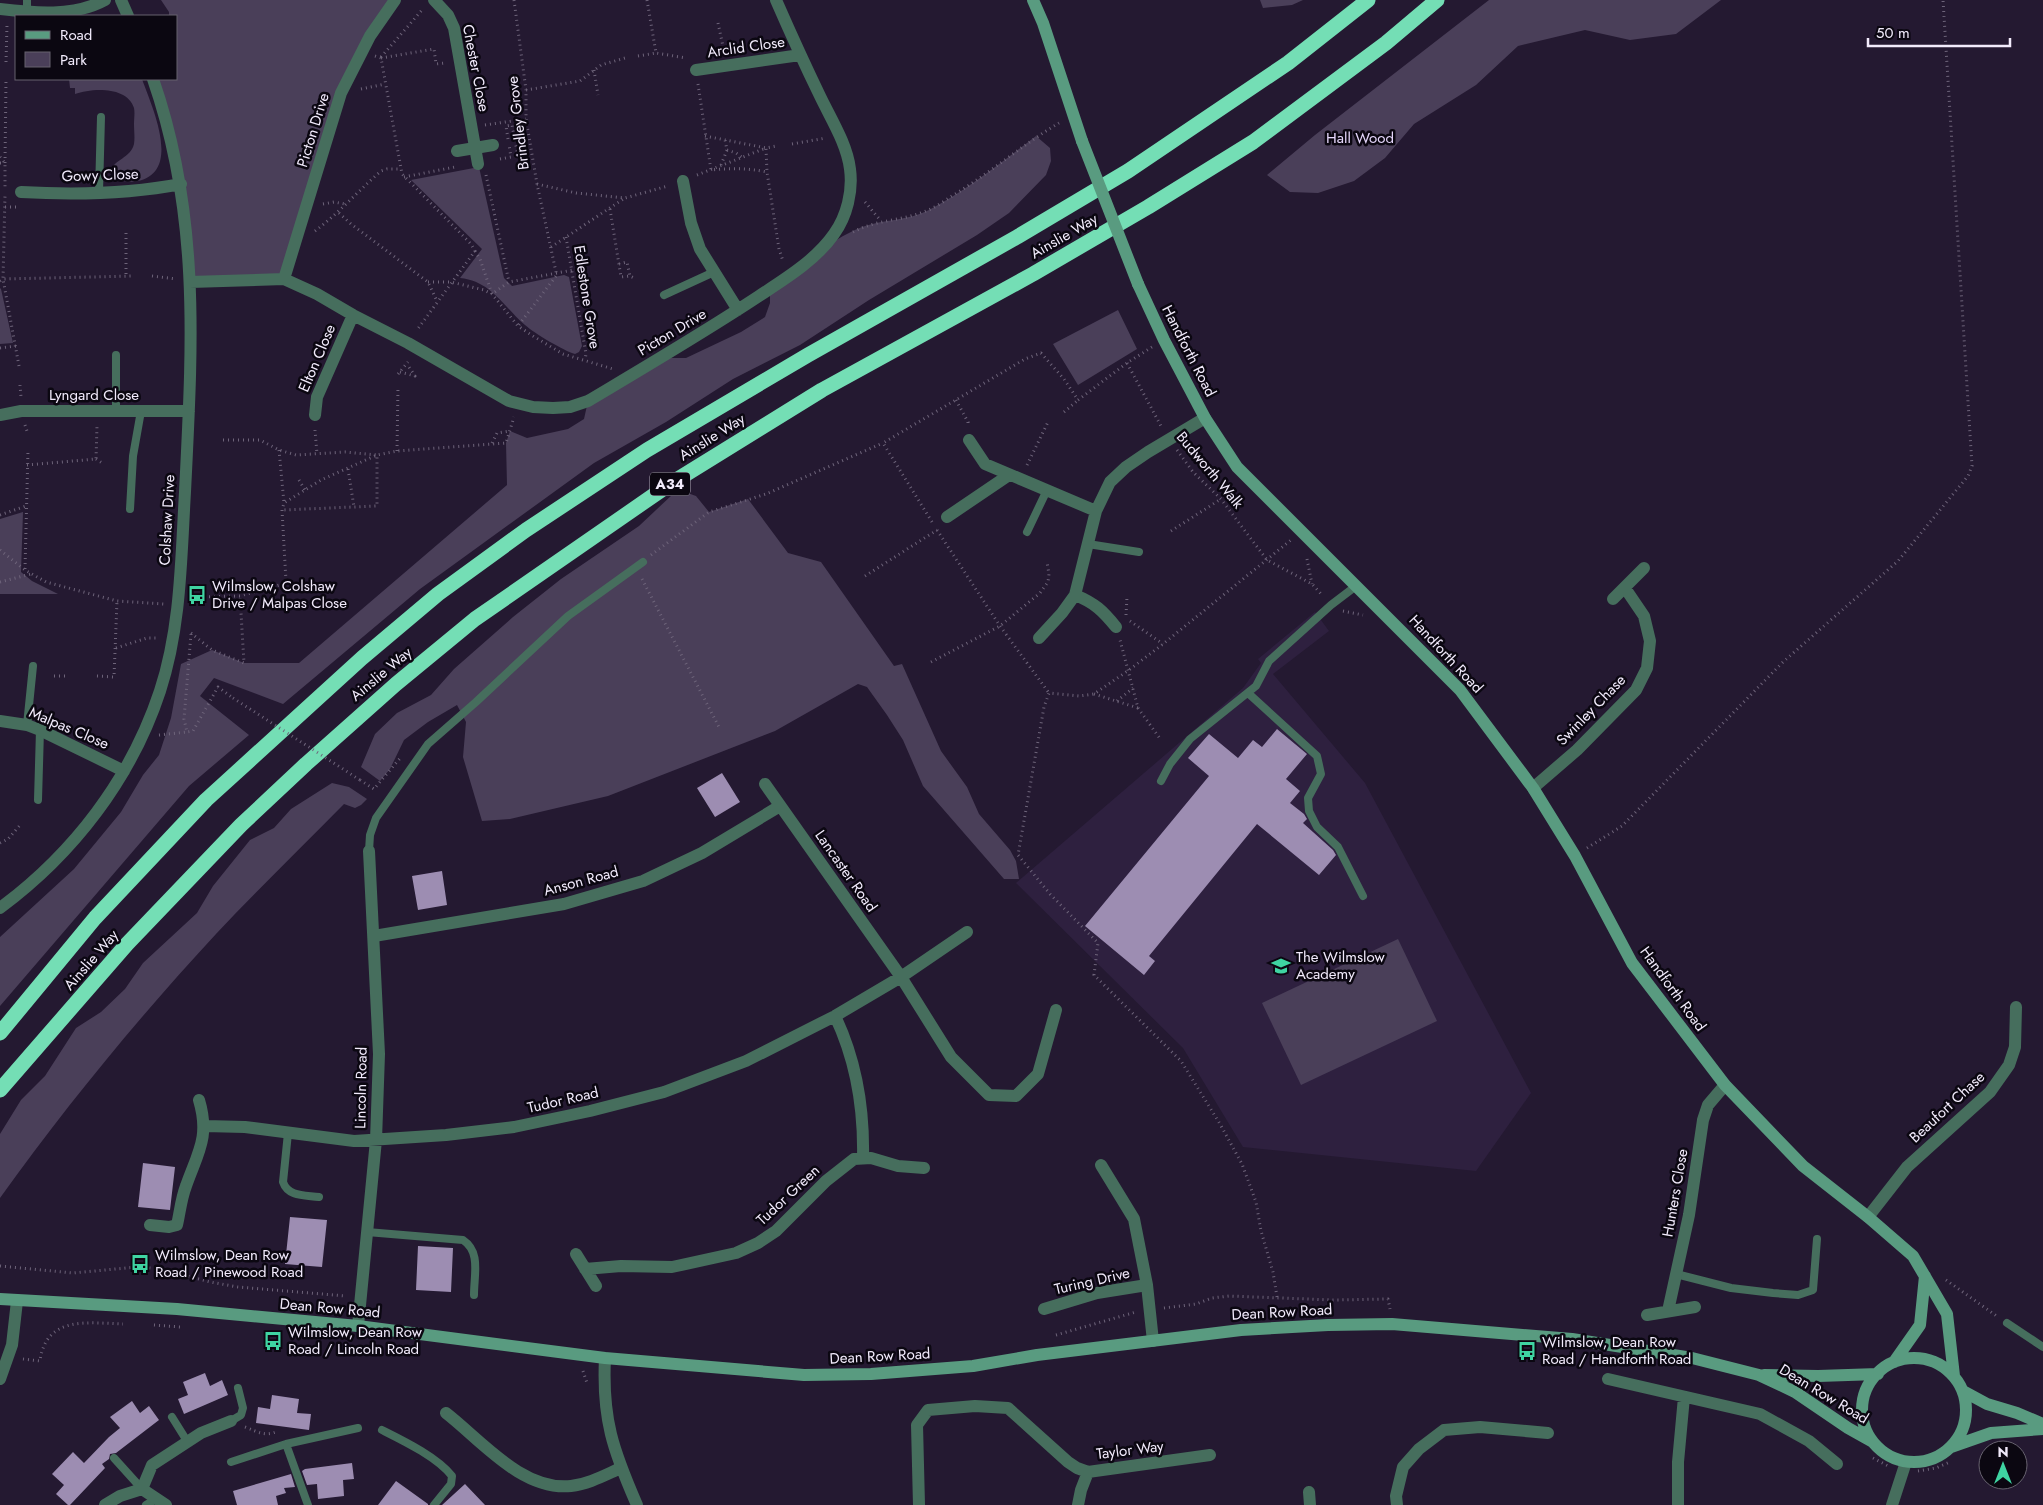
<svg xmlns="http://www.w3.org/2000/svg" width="2043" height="1505" font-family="Jost,sans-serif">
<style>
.built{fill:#2e203f}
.green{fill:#4a3f59}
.building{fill:#9d8db2}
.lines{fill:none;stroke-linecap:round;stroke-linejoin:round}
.path{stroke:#6e647a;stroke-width:3;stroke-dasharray:1 4;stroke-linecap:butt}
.lane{stroke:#466e5d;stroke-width:8}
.street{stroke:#466e5d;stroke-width:12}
.secondary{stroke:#599b80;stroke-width:12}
.highway{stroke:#74deb5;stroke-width:15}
.path-bridge{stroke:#6e647a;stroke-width:3;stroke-dasharray:1 4;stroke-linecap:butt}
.secondary-bridge{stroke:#599b80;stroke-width:12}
.labels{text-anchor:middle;stroke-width:5;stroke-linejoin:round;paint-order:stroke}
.shield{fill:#0b0711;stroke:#ada7b6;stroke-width:1}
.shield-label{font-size:14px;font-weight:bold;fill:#f2ebfc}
.street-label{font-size:15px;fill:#f2ebfc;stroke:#0b0711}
.park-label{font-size:15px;fill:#e6d7fc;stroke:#0b0711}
.poi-label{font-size:15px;fill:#f2ebfc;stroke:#0b0711;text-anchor:start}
</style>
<rect width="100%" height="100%" fill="#241931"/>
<path class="built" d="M1315,612L1329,631L1273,674L1365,783L1531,1093L1476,1171L1243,1147L1183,1048L1016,883L1243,688L1261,663L1258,659Z"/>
<path class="green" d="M161,0H395L351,72L284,279L190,282L188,244L153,79H176V16H169V12Z
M1260,0H1303L1292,5L1263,8Z
M1489,0H1721L1676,34L1630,40L1585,30L1518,46L1476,85L1414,124L1385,158L1354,181L1318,193L1290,192L1267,175L1315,135Z
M69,79H142C151,105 183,171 138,181C127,183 117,181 110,172C115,158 130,159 134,144C135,138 134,130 134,124C134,119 135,113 134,108C127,86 92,88 75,94V88H70Z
M1036,136L1050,148L1051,161L1046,175L1009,213L977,235L869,300L800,345L733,379L666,422L594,463L420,589L283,704L214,678L200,696L249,735L189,786L0,1006V937L74,869L121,812L143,775L159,755L171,718L181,664L212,650L244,663H299L507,485L506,443L510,431L527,438L568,429L584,419L588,401L659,358H686L741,332L765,317L770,303V289C799,266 828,241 862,227C884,219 908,221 929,210C967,190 1002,162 1036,136Z
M479,167L504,278L512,286L564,275L569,277L582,346L579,352L575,354C564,351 534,333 525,325C503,306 491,281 460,278L482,249L411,180Z
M0,288L1,289L13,343L0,344Z
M1118,310L1137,349L1078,385L1053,344Z
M682,491L696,496L709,512L748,499L788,553L821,562L894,666L902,664L941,751L967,787L979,814L1010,850L1016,861L1019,879H1004L923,786L903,740L887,715L867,687L858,684L775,731L608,796L510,819L482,821L463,757L466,722L457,705L428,722L404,740L390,769L380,781L361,767L375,734L397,713L431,695L454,669L513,617L561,579L639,526L673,494Z
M23,512L21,572L32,581L58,594H0V519Z
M332,783L349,787L367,799L361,805L355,808L344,804C302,847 258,889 216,934C139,1017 66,1106 0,1198V1134L21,1100L45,1076L76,1028L101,1012L125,989L143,963L197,913L213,886L250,840L274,828L291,809Z
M1398,939L1437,1021L1301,1085L1262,1003Z"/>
<path class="building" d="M1277,729L1307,754L1286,779L1300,791L1290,803L1304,814L1307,819L1303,823L1333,850L1336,855L1319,875L1257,824L1149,956L1155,961L1144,975L1085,926L1209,776L1188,758L1209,734L1238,758L1253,740L1262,747Z
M722,773L740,802L715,817L697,788Z
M442,871L447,905L418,910L412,876Z
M143,1163L175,1167L170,1210L138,1207Z
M290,1217L327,1220L322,1267L285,1264Z
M418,1246L453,1248L451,1292L416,1290Z
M205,1373L210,1386L222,1380L228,1395L184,1414L178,1399L188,1395L183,1382Z
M272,1395L299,1399L297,1413L311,1414L309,1430L256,1423L258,1407L270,1409Z
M132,1401L140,1413L149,1406L159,1420L116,1453L110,1454L109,1459L102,1464L105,1468L70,1505H68L56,1494L64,1485L52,1474L73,1452L84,1463L109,1437L120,1428L110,1417Z
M352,1463L354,1479L343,1480L344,1496L318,1499L317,1484L307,1485L302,1471L305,1469Z
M291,1474L295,1487L284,1488L286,1493L276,1496L278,1505H237L233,1491Z
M396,1481L428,1504V1505H378Z
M465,1484L485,1505H442Z"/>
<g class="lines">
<path class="path" d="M514,0L526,90V119L537,184L556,272V276L518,326
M647,0L656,53L686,58
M718,23L724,51
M375,56L381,58L402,174L471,244L475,251L417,330
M638,56L656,53
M381,57L423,9
M381,58L434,49L436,64L445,63
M6,62L7,25
M594,70L598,95
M698,84L711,170C730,168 747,168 767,172
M361,89L385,84
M526,90L580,81L601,65L625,58
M485,125L519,120
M705,136L766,148L776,146
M508,139L506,126L512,125L518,156L525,155L519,120L526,119
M792,144L826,138
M727,150L736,153L743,158
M0,157L5,163V189
M500,159L511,157L509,145
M0,163H5L6,79
M721,165L727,150L725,140
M486,175L509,282
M697,175L766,148L767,172L779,249L783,261
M404,177L455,167
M537,184L576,193L625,198L668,186
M865,202L881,221
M323,204L334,202L345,204
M5,207H17
M610,209L621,277L630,276L634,278
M339,213L351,224L428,282L437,301
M315,231C339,213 358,191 381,171L387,169H400
M853,232C878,219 902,221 926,211C935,208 944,201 952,196C990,173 1022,145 1059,123
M126,233V276
M566,237L586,354L585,360
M551,247L625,198
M475,251L480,259L492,294L509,282L573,270
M619,264L627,262L630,276
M152,276L176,279
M0,281L3,279L5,195
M428,282H451L484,290L492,294L518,326L533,336L563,354L613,369
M0,348L16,346
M1127,363L1161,426
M19,366L3,279L134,276
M400,372L415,376L407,364
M398,374L408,362
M20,385L21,397
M956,400L968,422V427
M1064,412L1078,400
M25,425L28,434
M315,430L317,454
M223,440H260L279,450L296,455L345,452L377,455V506L282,510
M492,443L497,433L510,431
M279,450L284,503
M1177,450L1193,472L1221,499L1267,560L1312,584L1323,596
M397,451L398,386
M96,459L102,463
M27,465L96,459L97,426
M1027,465L1048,422
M348,469L354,507
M299,480L305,490
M0,515L26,506
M932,522L883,443L1025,359L1041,353L1064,379L1078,400L1127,363L1152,347
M937,530L1000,626L1049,693
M1171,531L1221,499
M0,550L25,570L46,582L117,601L164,604
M651,555L709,512L766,494L883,443
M1307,559L1312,584
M25,569L28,450
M865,576L937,530
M642,579L720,729
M0,582L31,574
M194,597L240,596L283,584L286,581L282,510L284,503L321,480L377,455L397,451L506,443L514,417
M1343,611L1363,615
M1126,615L1127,597
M1130,621L1163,644
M191,633L212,650L244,663L240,596
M191,634L184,719L187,732L193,731L218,687L233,698
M116,648L147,638H159
M931,662L1000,626L1040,593L1048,582L1049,574L1047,562
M54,676H66
M97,676L114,677L117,601
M1094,694L1138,708L1120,640
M1117,701L1133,688
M1138,708L1161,740
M159,735L187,732
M360,780L374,789L402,756
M0,843L8,839L21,824
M1587,848L1622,826L1783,662L1898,561L1968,476L1972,466L1943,0
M0,1266L73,1273L137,1267L161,1269L210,1282L238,1287L346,1296
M1946,1280L1998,1317
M1277,1297L1273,1272L1261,1231L1256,1202L1242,1164L1220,1124L1181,1061L1094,975L1098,943L1050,894L1018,855L1044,707L1049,693L1079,696L1094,694L1129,670L1163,644L1291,540
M1164,1308L1196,1304L1212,1298L1229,1296L1333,1300L1388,1299L1390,1309
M154,1325L180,1327
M1056,1335L1136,1312
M23,1359L40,1361C46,1315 88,1323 123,1324
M583,1371L587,1383
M245,1427C258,1432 265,1437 278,1431
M1873,1458L1890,1467
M1918,1471L1936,1468L1950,1462"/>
<path class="lane" d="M27,11V0
M99,192L101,117
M664,295L714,272
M116,355V411
M130,509L133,456L141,411
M1027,532L1047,490
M1088,544L1139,552
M1248,693L1317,756L1321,774L1308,798L1309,811L1317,827L1338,847L1363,896
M27,725L33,666
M1161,781L1170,764L1190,739L1256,686L1269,661L1331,605L1356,586
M38,800L40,730
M369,851L370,835L376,818L428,744L476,702L568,616L643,562
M288,1133L283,1182C288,1197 305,1195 319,1197
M367,1232L463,1240C481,1252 474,1274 474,1295
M1676,1274L1731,1288L1773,1293L1798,1295L1813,1290L1817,1239
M2007,1323L2043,1347
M172,1417L187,1441
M231,1421L241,1415L243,1408L238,1388
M382,1430C404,1441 437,1457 452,1476L451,1484L434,1505
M286,1444L308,1505
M114,1458L142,1489
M231,1462L286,1444L358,1428
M146,1505L156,1499"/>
<path class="street" d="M121,0L128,16
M434,0L448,15L454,28L478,164
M0,9C34,13 74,17 105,0
M696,70L800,55
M457,151L493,145
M683,181L691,223L700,249L738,310
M21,192C74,195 129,194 181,184
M284,279L341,93L370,36L395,0
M190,282L284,279L317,294L353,315L408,343L509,401L533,407L553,408L570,407L588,401C645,367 703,333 759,296C785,279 816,260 834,234C847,216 853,191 850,169C847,144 831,119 820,96C805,65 790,32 776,0
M0,415L21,411H189
M315,415L317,397L353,315
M969,440L985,464L1096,511
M947,517L1009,475
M1075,595C1095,603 1103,611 1116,627
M1613,599L1644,568
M1039,638L1062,613L1075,595L1096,511L1110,482L1126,467L1148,452L1205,418
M0,721L27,725L40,730L124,771
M765,784L901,977L951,1057L989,1095L1016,1096L1038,1074L1056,1010
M1533,788L1577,750L1636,690L1647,668L1650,641L1644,616L1625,588
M0,908C73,854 131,779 160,691C181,627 181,559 185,492C192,349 201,217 153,79
M374,936L564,904L643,881L702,853L780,806
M835,1016C856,1060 864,1108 863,1157
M205,1126L245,1127L354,1141L446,1135L514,1127L590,1111L664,1092L746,1061L835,1016L901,977L967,932
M1101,1165L1134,1219L1147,1285L1153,1341
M1868,1217L1907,1167L1990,1092L2009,1065L2015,1047L2016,1007
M150,1225L169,1227L177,1225C180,1212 181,1199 186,1186C198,1152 210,1137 199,1100
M576,1254L596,1286
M585,1269L621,1266L672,1267L736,1253L758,1243L776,1231L826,1181L854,1159L871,1158L898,1166L924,1168
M1044,1309L1097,1293L1147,1285
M1668,1311L1689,1215L1703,1120L1708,1105L1725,1085
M1647,1315L1695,1307
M358,1326L376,1140L379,1054L369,851
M605,1358C602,1419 613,1450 637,1505
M0,1379L12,1345L17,1301
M1608,1379L1760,1414L1809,1441L1837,1464
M446,1413C482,1441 522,1491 571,1486C589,1484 605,1475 621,1468
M142,1489L152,1465L201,1433L231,1421
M1309,1492L1310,1505
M105,1505L120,1496L142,1489L166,1505
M919,1505L917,1425L928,1410L975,1406L1008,1408L1068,1462L1077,1468L1088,1472L1210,1455
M1078,1505L1081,1490L1088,1472
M1397,1505L1396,1496L1403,1467L1419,1449L1444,1430L1480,1427L1548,1433
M1678,1505V1462L1684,1397
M1892,1505L1906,1462"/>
<path class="secondary" d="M1033,0L1043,23L1082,141
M1138,284L1164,340L1205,418L1237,467L1460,690L1533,788L1575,856L1632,963L1725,1085L1803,1166L1868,1217L1913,1256L1947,1314L1954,1376
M0,1299L177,1309L358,1326L605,1358L804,1375L871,1374L973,1366L1037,1355L1241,1330L1328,1325L1392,1324L1572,1339L1692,1358L1759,1375L1795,1392L1848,1428L1873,1442
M1862 1410a52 52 0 1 1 104 0a52 52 0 1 1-104 0Z
M1894,1362L1920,1325L1925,1276
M1764,1375L1818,1376L1878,1374
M1963,1391L1987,1404L2017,1413L2043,1424
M1951,1447L1991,1433L2043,1429"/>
<path class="highway" d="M0,1033L95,918L206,800L362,658L438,594L526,530L647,450L808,355L1017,237L1128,171L1288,63L1368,0
M0,1090L127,944L241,825L306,764L396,684L475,619L670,484L822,390L1033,274L1148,207L1253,142L1386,43L1437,0"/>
<path class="path-bridge" d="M233,698L360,780"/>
<path class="secondary-bridge" d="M1082,141L1138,284"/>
</g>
<defs>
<g id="bus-bare" transform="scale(1.5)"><path d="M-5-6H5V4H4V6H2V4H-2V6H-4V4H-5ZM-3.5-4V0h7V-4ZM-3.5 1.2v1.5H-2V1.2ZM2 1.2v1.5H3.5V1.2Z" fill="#3fd4a2" stroke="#0b0711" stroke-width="2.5" paint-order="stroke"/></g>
<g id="school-bare" transform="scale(1.5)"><path d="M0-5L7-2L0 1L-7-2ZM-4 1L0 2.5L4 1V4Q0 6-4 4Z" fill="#3fd4a2" stroke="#0b0711" stroke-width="2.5" paint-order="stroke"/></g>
</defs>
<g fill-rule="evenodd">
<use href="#bus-bare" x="197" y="595"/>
<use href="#school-bare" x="1281" y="966"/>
<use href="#bus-bare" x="140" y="1264"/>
<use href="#bus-bare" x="273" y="1341"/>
<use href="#bus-bare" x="1527" y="1351"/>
</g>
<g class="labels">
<rect class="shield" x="650" y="472.5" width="40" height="23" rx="4"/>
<g class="shield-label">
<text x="670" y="489">A34</text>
</g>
<g class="street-label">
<text transform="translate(746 47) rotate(-8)" y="5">Arclid Close</text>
<text transform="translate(476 68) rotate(79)" y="5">Chester Close</text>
<text transform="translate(518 123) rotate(-97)" y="5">Brindley Grove</text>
<text transform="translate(313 130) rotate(-73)" y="5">Picton Drive</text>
<text transform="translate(100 175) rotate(-2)" y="5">Gowy Close</text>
<text transform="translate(1064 236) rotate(-30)" y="5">Ainslie Way</text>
<text transform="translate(587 297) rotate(81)" y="5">Edlestone Grove</text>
<text transform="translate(672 332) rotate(-31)" y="5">Picton Drive</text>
<text transform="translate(1189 351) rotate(63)" y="5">Handforth Road</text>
<text transform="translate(317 358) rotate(-67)" y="5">Elton Close</text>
<text x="94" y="400">Lyngard Close</text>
<text transform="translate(712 437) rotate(-32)" y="5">Ainslie Way</text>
<text transform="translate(1210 470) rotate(50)" y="5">Budworth Walk</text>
<text transform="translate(167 520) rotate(-87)" y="5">Colshaw Drive</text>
<text transform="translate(1446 654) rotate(47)" y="5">Handforth Road</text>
<text transform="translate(381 674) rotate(-40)" y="5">Ainslie Way</text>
<text transform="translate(1591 710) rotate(-46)" y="5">Swinley Chase</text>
<text transform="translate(69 728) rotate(23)" y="5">Malpas Close</text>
<text transform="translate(846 871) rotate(55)" y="5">Lancaster Road</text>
<text transform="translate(581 881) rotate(-15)" y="5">Anson Road</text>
<text transform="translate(91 960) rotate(-49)" y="5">Ainslie Way</text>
<text transform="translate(1673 989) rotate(54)" y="5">Handforth Road</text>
<text transform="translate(361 1088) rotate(-89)" y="5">Lincoln Road</text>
<text transform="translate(563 1100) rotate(-13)" y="5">Tudor Road</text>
<text transform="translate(1947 1107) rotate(-43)" y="5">Beaufort Chase</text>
<text transform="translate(1675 1193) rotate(-80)" y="5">Hunters Close</text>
<text transform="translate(788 1195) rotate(-43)" y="5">Tudor Green</text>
<text transform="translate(1092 1281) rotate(-13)" y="5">Turing Drive</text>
<text transform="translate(330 1308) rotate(5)" y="5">Dean Row Road</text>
<text transform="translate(1282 1312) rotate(-3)" y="5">Dean Row Road</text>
<text transform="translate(880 1356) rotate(-3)" y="5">Dean Row Road</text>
<text transform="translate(1824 1394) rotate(31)" y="5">Dean Row Road</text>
<text transform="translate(1130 1450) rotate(-7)" y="5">Taylor Way</text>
</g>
<g class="park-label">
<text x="1360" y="143">Hall Wood</text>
</g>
<g class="poi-label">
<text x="212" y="591">Wilmslow, Colshaw<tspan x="212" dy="17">Drive / Malpas Close</tspan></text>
<text x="1296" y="962">The Wilmslow<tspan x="1296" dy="17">Academy</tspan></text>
<text x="155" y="1260">Wilmslow, Dean Row<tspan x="155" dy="17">Road / Pinewood Road</tspan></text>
<text x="288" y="1337">Wilmslow, Dean Row<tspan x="288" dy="17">Road / Lincoln Road</tspan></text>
<text x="1542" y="1347">Wilmslow, Dean Row<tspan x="1542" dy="17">Road / Handforth Road</tspan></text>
</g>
</g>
<rect x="15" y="15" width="162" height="65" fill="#0b0711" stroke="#67626f"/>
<rect x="25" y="31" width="25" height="8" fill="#599b80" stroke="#67626f"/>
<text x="60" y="40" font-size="15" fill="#f2ebfc">Road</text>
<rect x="25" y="52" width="25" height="15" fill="#4a3f59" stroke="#67626f"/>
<text x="60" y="65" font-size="15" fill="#f2ebfc">Park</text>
<g transform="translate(2003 1465)"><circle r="24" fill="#0b0711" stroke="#67626f"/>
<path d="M0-4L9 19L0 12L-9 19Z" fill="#3fd4a2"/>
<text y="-8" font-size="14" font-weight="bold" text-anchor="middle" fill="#f2ebfc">N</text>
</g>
<path d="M1868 38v8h142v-8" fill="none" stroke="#f2ebfc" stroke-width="2.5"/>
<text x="1876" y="38" font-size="15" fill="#f2ebfc" stroke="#0b0711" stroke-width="4" paint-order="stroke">50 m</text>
</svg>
